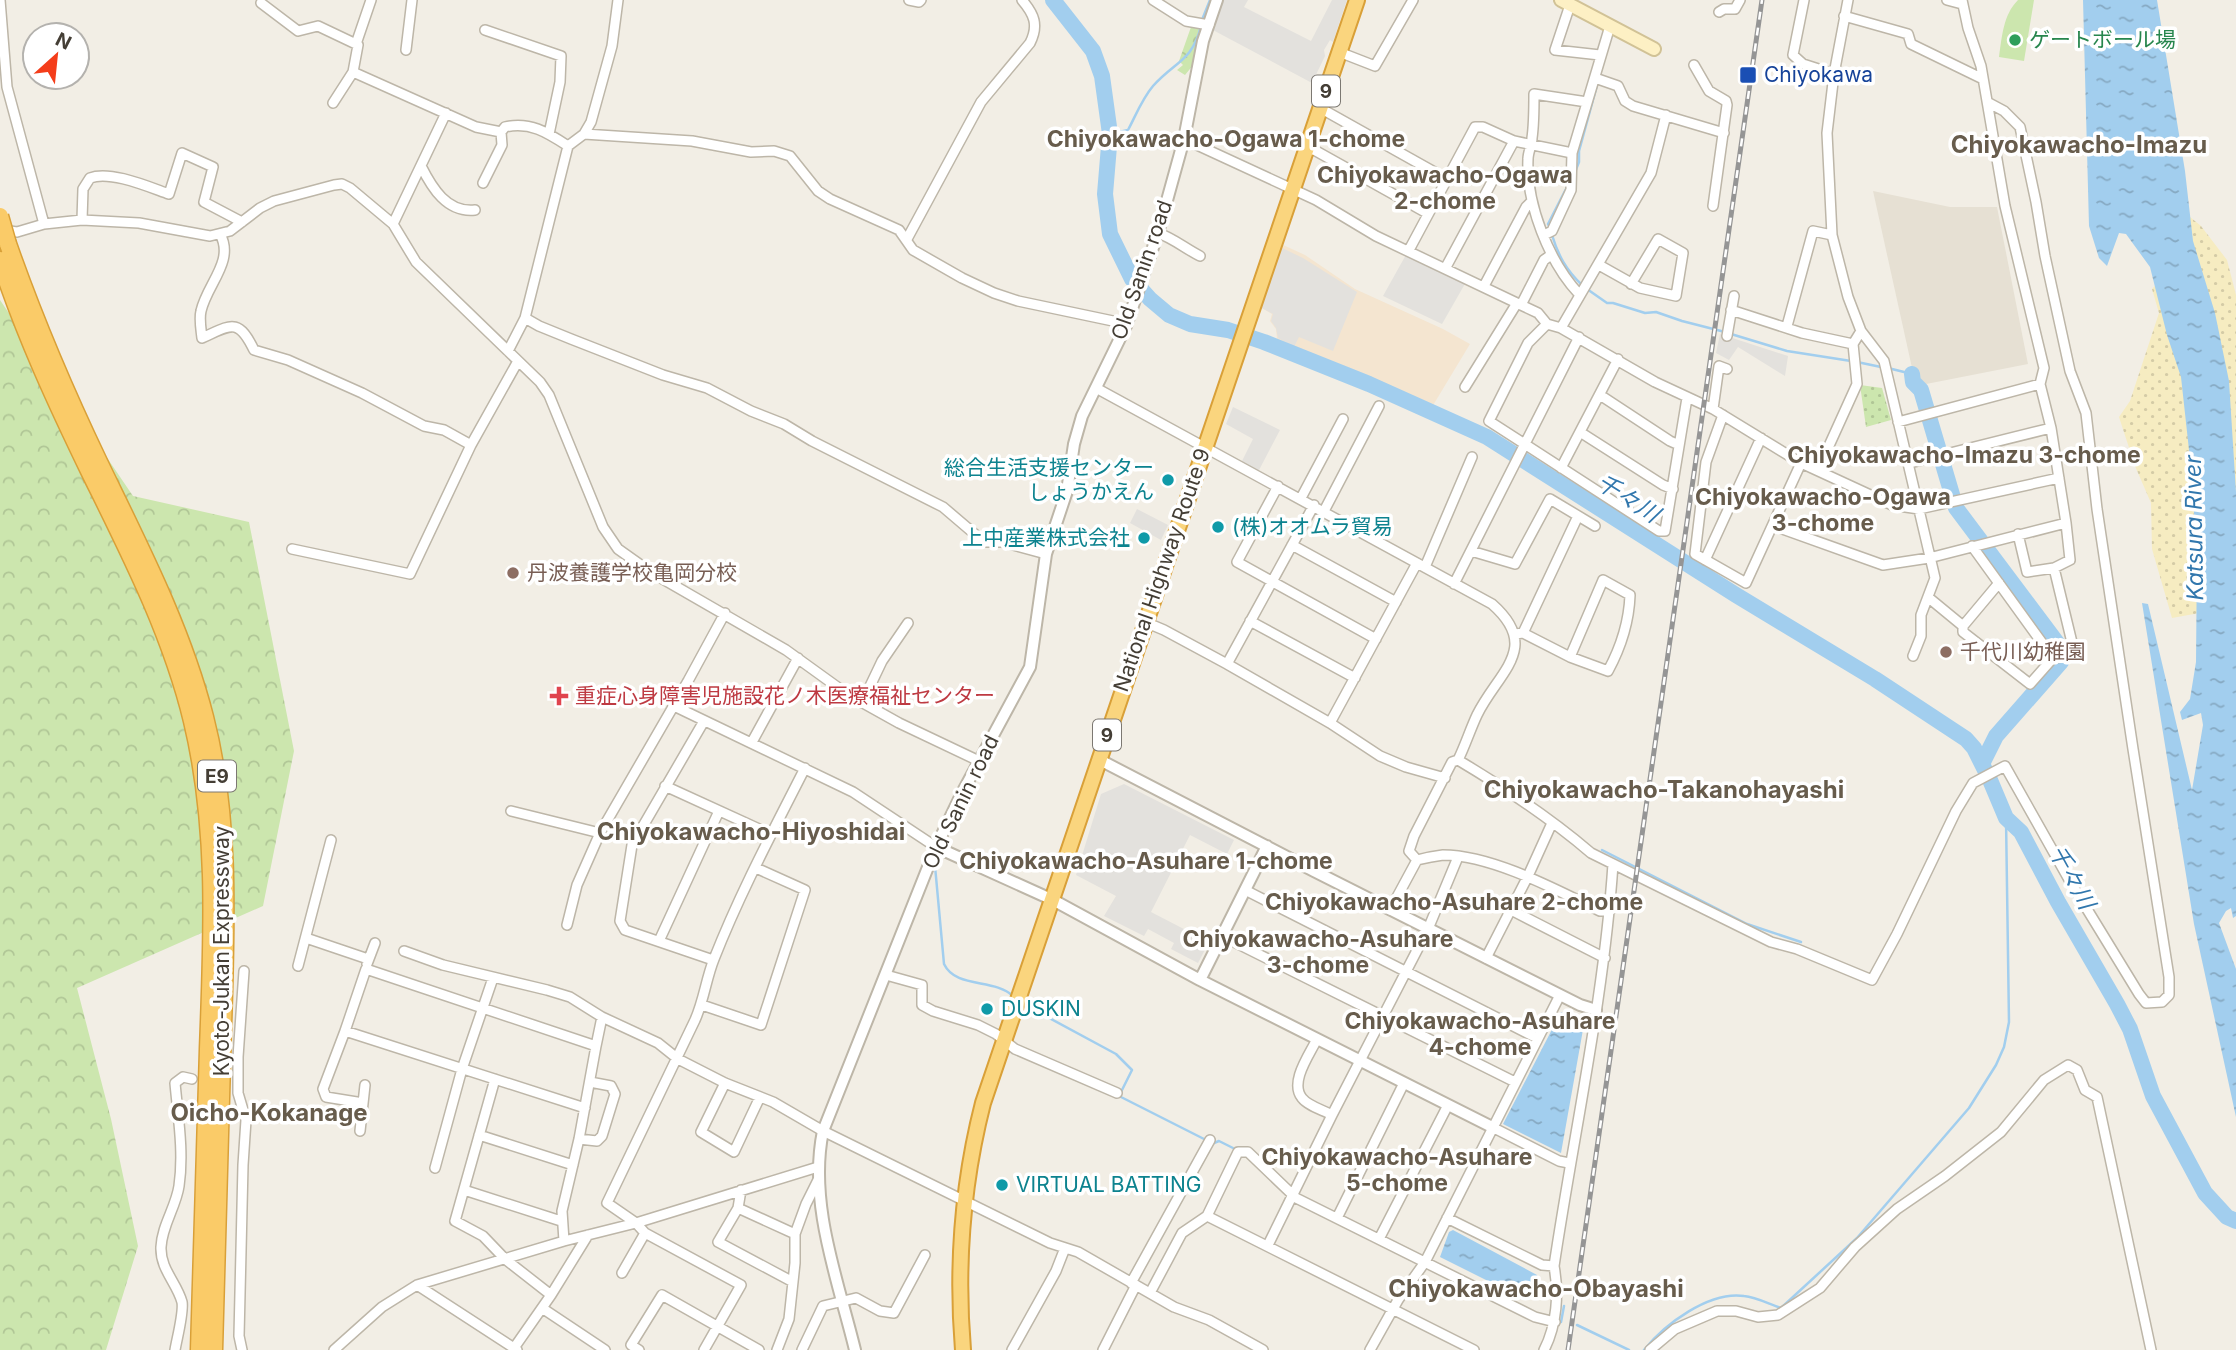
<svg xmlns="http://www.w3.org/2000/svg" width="2236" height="1350" font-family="Inter,'Noto Sans JP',sans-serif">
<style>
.residential{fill:#e6e0d3}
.commercial{fill:#f4e5d0}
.green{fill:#cce6ae}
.forest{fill:url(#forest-crowns)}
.sand{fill:url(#sand-dots)}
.park{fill:url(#park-dots)}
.parking{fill:#e3e1dd}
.water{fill:url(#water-ripples)}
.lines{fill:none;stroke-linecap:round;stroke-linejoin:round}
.stream{stroke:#a2ceee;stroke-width:2.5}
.river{stroke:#a2ceee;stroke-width:16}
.minor-casing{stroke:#bdb6a8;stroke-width:12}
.tertiary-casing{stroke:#bdb6a8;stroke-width:14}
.secondary-casing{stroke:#d1c296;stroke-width:16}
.trunk-casing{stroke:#d9a038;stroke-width:18}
.motorway-casing{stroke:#d9a038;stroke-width:19}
.minor{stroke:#fff;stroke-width:9}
.tertiary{stroke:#fff;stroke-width:10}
.secondary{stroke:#fdf0c4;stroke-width:12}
.trunk{stroke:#fad57e;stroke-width:14}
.motorway{stroke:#facb68;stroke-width:16}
.rail-casing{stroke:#959595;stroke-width:5}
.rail{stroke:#fff;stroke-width:2.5;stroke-dasharray:8;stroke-linecap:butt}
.motorway-bridge-casing{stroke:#d9a038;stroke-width:19;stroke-linecap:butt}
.motorway-bridge{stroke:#facb68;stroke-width:16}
.leisure-dot{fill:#2e9e5b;stroke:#fff;stroke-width:2.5}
.transit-dot{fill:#1a4fb4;stroke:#fff;stroke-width:2.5}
.culture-dot{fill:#0f9aa8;stroke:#fff;stroke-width:2.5}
.education-dot{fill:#8d6e63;stroke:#fff;stroke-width:2.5}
.health-dot{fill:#e0444e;stroke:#fff;stroke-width:2.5}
.labels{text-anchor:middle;stroke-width:7;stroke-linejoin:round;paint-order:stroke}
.shield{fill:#fff;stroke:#7c7872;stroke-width:2}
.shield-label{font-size:19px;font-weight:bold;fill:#443e35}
.leisure-label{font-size:21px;fill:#27864d;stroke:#fff;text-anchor:start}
.transit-label{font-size:21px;fill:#164399;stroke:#fff;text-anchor:start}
.street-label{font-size:21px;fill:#443e35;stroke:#fff}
.culture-label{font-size:21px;fill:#0d838f;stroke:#fff;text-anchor:start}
.education-label{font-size:21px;fill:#785e54;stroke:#fff;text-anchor:start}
.health-label{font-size:21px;fill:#be3a42;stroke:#fff;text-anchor:start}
.neighbourhood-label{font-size:23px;font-weight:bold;fill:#675c4c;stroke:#fff}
.water-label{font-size:23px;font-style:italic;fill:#3177ad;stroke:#fff}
.quarter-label{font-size:24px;font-weight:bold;fill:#675c4c;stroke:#fff}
</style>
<defs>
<pattern id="forest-crowns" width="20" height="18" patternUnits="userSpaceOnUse" patternTransform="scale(1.75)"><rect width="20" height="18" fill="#cce6ae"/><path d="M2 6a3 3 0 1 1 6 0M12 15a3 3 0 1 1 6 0" fill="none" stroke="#b0c696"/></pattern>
<pattern id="sand-dots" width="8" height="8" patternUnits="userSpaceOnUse" patternTransform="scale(1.75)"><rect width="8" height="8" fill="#f6ecc1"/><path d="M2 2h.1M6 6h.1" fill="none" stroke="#d4cba6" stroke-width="1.8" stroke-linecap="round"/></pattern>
<pattern id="park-dots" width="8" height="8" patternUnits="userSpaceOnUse" patternTransform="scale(1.75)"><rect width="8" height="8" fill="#cce6ae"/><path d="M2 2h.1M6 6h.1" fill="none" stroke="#b0c696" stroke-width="1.8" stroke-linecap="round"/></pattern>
<pattern id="water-ripples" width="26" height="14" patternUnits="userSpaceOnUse" patternTransform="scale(1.75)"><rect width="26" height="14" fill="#a2ceee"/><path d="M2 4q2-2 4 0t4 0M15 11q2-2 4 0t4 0" fill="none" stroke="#86a9c2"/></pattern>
</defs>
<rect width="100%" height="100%" fill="#f2eee5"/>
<path class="residential" d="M1873,191L1950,207H1997L2028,364L1916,386Z"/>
<path class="commercial" d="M1281,244L1305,255L1355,289L1443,329L1470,344L1432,407L1411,395L1277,339L1276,329L1270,321L1272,314L1260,307Z"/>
<path class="green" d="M2018,0H2034L2024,61L1999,57C2002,37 2003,15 2018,0Z"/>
<path class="forest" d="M1191,27L1202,30L1194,64L1185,75L1177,70L1183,65L1179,61Z
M0,300L133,496L249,522L294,751L263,906L77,988L111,1119L138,1246L106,1350H0Z"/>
<path class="sand" d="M2184,212L2201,226L2227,260L2236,295V556L2205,612L2172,618L2152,549L2151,503L2135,466L2119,417L2130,401L2159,313L2152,289L2165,275Z"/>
<path class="park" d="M1860,385L1882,388L1891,420L1866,427Z"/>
<path class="parking" d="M1223,0H1248L1244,7L1311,41L1332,0H1347L1333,42L1330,40L1324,50L1325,56L1312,83L1211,29Z
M1280,247L1303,258L1357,292L1333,351L1299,337L1294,347L1278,338L1276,328L1271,321L1273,314L1260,307Z
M1407,253L1466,282L1442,324L1383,296Z
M1720,334L1788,356L1785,376L1738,347L1729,360L1716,353Z
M1233,407L1280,430L1258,472L1241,463L1253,439L1226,424Z
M1137,509L1168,525L1161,540L1130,523Z
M1124,784L1234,840L1227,854L1190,835L1151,912L1209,942L1198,963L1171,949L1174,943L1148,929L1144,936L1104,916L1116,896L1076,875L1101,794Z"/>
<path class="water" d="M2083,0H2157L2185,171L2193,241L2215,313L2229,381L2236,492V916L2233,918L2231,908L2226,911L2219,923L2236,969V1117L2194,924L2142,603L2148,604L2192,790L2203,725L2201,713L2182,720L2180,712L2190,699L2196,662L2197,551L2189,450L2181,377L2167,335L2150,267L2126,234L2119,233L2107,266L2099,258L2089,226Z
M1561,1012L1584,1024L1561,1153L1503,1124Z
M1453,1230L1537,1275L1542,1284L1539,1300L1520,1297L1440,1257L1449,1232Z"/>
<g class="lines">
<path class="stream" d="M1202,20L1210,0
M1110,134L1128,130C1136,115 1142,99 1153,86C1175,61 1192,62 1201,26
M1575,172L1579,162V151L1602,67
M1550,228L1548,224L1567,187
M1552,235C1558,255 1566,270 1582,285
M1587,289L1607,303H1613L1645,313L1656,312L1682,321L1725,332
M1731,334L1787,351L1851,361
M1857,362L1881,367
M1888,368L1912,374
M1602,850L1747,924L1801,942
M935,866L944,964C956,989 994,978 1013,996
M1027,1006L1116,1054L1132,1070L1119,1096L1206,1140
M1214,1143L1219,1141L1233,1148
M1561,1322L1564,1306
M1577,1325L1629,1350
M1644,1350C1665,1324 1709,1291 1744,1296C1756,1297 1769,1304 1781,1308L1857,1238L1969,1108L1996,1065L2004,1047L2009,1022L2006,818"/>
<path class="river" d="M1053,0L1093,51L1102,76L1110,134L1105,194L1110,234L1132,279L1150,299L1169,315L1190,324L1228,330L1264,342L1369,384L1487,437L1736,595L1875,679L1966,739L1974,748L1990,780L2006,818L2021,832L2058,902L2117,1004L2130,1029L2153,1096L2205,1193L2227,1217L2236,1221
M1912,374L1913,382L1921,390L1956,508L2058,644L2061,662L1996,736L1982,764"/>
<g class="minor-casing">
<path id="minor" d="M0,0L7,87L44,224
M909,0L919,2L921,0
M1153,0L1186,21L1209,25
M1804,0L1793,55L1803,64L1834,74
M1848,0L1834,74L1827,133L1832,235L1848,297L1861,331L1884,361L1935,578L1921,615V636L1913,656
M1947,0L1962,4
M261,3L298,31L318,26L358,45L353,72L333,103
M1570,5L1555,50L1600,55
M1719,12L1724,9H1735L1740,0
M1844,16L1908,34L1911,44L1983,79
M485,30L561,56L560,82L549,134
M356,44L371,0
M406,50L412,0
M1339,52L1375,66L1413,0
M1694,65L1709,91L1726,101L1727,105L1713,206
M353,72L476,127L501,132L505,127C530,121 548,133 568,146
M1595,78L1618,86L1625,101L1633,106L1724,133
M1320,108L1445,178
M584,134L692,141L751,152L774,151L790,156L818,191L830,199L899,230L913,250L962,278L994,293L1018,301L1113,321L1126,326
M1184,139L1316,200L1376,236L1521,305L1538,313L1547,324L1561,328L1655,382L1713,409L1801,463L1892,505L1919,509L2059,478
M1306,148L1316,151L1427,213
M421,166C432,188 447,213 475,210
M483,183L502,145L501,132
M82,220L83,189L90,178C110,170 149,187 169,194L182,153L213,167L204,202L242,222
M393,224L446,113
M3,230L17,232L44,224L82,220L139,223L210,236L230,231L260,208L274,201L334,185L342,184L350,188L393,224L416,262L540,382L549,395L603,527L618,549L649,571L786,650L847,694L899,723L979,761
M1158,233C1173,238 1186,249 1200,256
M220,234C235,261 207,284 201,311C199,319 201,329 202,338C231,325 238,317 254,350L288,360L362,393L424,426L444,430L471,445
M1544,235L1552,231L1571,190L1572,153
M907,239L981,102L1030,43C1039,25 1034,14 1022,0
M1409,250L1475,127H1483L1514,141L1572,153L1610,26
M1599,265L1640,288L1676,296L1683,253L1658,239L1631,284
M1446,267L1514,141
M1484,286L1526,207L1532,201
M1579,294C1549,262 1526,204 1528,159C1528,152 1532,145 1532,138C1534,124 1534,109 1534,94L1587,102
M1521,305L1544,260L1551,255
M1731,310L1802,333L1853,344
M525,318L539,326L571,339L663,375L707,388L751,411L784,424L812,441L943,507L984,542H1002L1046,554
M1547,324L1528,343L1489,421L1659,531H1665L1687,398
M1787,326L1813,231L1832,235
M1561,328L1651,173L1666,115
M1727,336L1734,296
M508,351L525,318L568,146L584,134L591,122L612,46L618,0
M1465,387L1517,303
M1096,388L1492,604C1542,648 1498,672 1477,715C1470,730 1465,746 1458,760L1452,762L1414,836L1409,851L1417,860
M1600,395L1670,441L1679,445
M1713,409L1719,366L1727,369
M1723,415L1706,462L1695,554L1746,583L1801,463
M1898,422L2040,384
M1580,432L1663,485L1673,489
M1910,463L2051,428
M1561,468L1618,359
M1818,470L1857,384L1853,344L1861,331
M1278,486L1237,562L1376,639
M1301,498L1343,419
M1324,511L1379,406
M1774,526L1883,565L1929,558L2066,523L2051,428L2040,384L2044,368L2005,206L1981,66L1968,28L1962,0
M2018,534L2027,572L2054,568L2070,560L2066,523
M1292,545L1396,602
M1972,546L2053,658
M292,549L410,574L471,445L518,361
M1471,551L1515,564L1550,499L1595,526
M1705,560L1761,438
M1425,567L1472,457
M1999,583L1963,626V632L2030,684L2053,658L2075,655L2054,568
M1454,584L1579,337
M1929,598L1963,626
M1250,621L1355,678
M1145,622L1164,630L1227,664L1330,723L1380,756L1406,767L1445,778
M1523,633L1578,516
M1515,634L1523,633L1570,657L1608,671C1621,647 1629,623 1630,595L1603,580L1570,657
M1227,664L1314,505
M862,703L882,661L908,623
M674,706L853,792L936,847
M704,721L632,845L620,921L625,930L713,960
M1330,723L1417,563
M752,742L798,658
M1458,760C1505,788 1550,818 1591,853L1771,942L1797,949L1872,980L1897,934L1956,811L1973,783L2005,766L2071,883L2139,994L2146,1003L2162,1002L2169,995V977L2133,749L2097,509L2086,413L2070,371L2045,256L2036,202L2020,127L2004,111L1989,103
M665,786L770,834
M511,811L600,833
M1245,890L1537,1038
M1390,910L1417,860C1425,858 1435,856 1443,855C1492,855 1557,890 1600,911H1610
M1511,910L1605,958
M567,925L577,885L600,833L688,681L725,613
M1222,936L1515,1082
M306,938L368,959
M659,941L719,811
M404,951L443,965L547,990L570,997L602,1017L658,1043L678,1059L725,1083L773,1102L823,1131L1050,1243L1078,1252L1174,1307L1209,1320L1263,1350
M1486,958L1528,876L1552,823
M367,964L375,943
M298,966L331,840
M886,975L922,985V1005L933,1011L978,1025L996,1034L1015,1049L1117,1093
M702,1005L761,1025L805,890L756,868
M345,1031L323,1089L326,1097L363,1103
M1317,1039C1310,1054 1289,1082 1302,1098C1308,1106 1323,1110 1332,1115
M596,1046L602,1017
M495,1079L455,1221L483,1236L505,1259L551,1295L514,1348
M725,1083L701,1132L734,1152L760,1097
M1492,1127L1559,1161L1569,1163
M360,1131L365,1085
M479,1135L573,1165
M579,1139L597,1141L602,1136L615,1094L611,1086L590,1082
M435,1168L462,1069L493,978
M464,1190L561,1221
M741,1190L738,1208L795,1234V1263L789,1319L777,1350
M738,1208L718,1242L793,1282
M1207,1216L1474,1350
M1337,1218L1404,1083
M1447,1218L1542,1265L1554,1266
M795,1234L806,1204L818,1180
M1379,1239L1448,1105
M564,1241L562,1211L579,1139L596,1046L366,969L345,1031L585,1108
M1268,1245L1332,1115L1428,929L1458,857
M622,1273L645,1233
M1131,1283L1210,1140
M417,1285L517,1350
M1150,1293L1182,1233L1207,1216L1238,1152H1248L1296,1198L1535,1317L1555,1322
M551,1295L588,1235
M542,1308L605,1350
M175,1350C177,1338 184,1312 182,1302C177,1283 160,1269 161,1247C162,1225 176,1207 179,1186C184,1152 178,1117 175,1083L183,1077L192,1079
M242,1350L239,1336L243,1165L246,1120L238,1093V1057L244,971
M334,1350L382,1307L417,1285L564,1241L636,1223L818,1167
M639,1350L631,1345L662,1295L759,1350
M704,1350L741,1285L645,1233L636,1223L607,1203L695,1020C704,1000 706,979 714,959C740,893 773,831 805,768
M802,1350L823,1306L856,1298L880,1311L894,1313L925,1255
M1012,1350L1056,1271L1065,1248
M1103,1350L1136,1285
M1370,1350L1398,1300L1425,1262L1560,995
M1544,1350C1557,1325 1559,1293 1554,1266C1574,1132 1604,999 1613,864
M1650,1350L1675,1329L1717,1311H1736L1758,1317L1778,1315L1820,1288L1855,1247L1897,1209L1945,1176L2001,1132L2044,1080L2068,1065L2077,1070L2085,1090L2097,1097L2151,1350"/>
</g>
<g class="tertiary-casing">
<path id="tertiary" d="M1098,759L1314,871L1580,1005L1596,1010
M936,847L1053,900L1200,980L1492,1127
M1200,980L1267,846
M855,1350C838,1280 808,1203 823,1131L936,847L962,793L1030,667L1046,554L1067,491L1074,444L1082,416L1126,326L1158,233L1184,139L1203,41L1217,0"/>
</g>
<g class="secondary-casing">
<path id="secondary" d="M1561,0L1654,49"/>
</g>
<g class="trunk-casing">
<path id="trunk" d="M963,1350C956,1266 962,1185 983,1103L1357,0"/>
</g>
<g class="motorway-casing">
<path id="motorway" d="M8,244C34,318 65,391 99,462C139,545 182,627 205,717C231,818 226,924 223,1027C220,1135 217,1242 214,1350
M0,260C24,334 57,405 91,475C130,554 171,634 192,721C218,829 212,939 208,1049C205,1149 202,1250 199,1350"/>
</g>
<use href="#minor" class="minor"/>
<use href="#tertiary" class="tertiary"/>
<use href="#secondary" class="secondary"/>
<use href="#trunk" class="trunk"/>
<use href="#motorway" class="motorway"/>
<g class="rail-casing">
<path id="rail" d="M1568,1350L1762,0"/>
</g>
<use href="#rail" class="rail"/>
<g class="motorway-bridge-casing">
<path id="motorway-bridge" d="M0,216L8,244"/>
</g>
<use href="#motorway-bridge" class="motorway-bridge"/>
</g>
<circle class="leisure-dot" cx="2015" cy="40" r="7"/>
<rect class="transit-dot" x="1739" y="66" width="18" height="18" rx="3.5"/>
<g class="culture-dot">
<circle cx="1168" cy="480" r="7"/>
<circle cx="1218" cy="527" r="7"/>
<circle cx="1144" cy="538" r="7"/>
<circle cx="987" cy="1009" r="7"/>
<circle cx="1002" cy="1185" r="7"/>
</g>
<g class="education-dot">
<circle cx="513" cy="573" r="7"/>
<circle cx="1946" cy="652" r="7"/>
</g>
<path class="health-dot" d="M555.5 685.5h7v7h7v7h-7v7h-7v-7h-7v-7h7z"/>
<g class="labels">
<g class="shield">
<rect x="1312" y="75.5" width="28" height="31" rx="5"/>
<rect x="1093" y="719.5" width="28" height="31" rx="5"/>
<rect x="198" y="760.5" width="38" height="31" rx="5"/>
</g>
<g class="shield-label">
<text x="1326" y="98">9</text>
<text x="1107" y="742">9</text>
<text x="217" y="783">E9</text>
</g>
<g class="leisure-label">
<text x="2029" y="47">ゲートボール場</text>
</g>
<g class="transit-label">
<text x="1764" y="82">Chiyokawa</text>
</g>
<g class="street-label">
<text transform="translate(1142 270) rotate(-71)" y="7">Old Sanin road</text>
<text transform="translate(1162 570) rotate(-71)" y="7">National Highway Route 9</text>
<text transform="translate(961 802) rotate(-64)" y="7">Old Sanin road</text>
<text transform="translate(222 951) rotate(-90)" y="7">Kyoto-Jukan Expressway</text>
</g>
<g class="culture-label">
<text x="1154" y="475" text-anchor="end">総合生活支援センター<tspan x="1154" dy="24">しょうかえん</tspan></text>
<text x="1232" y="534">(株)オオムラ貿易</text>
<text x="1130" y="545" text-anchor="end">上中産業株式会社</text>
<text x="1001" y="1016">DUSKIN</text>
<text x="1016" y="1192">VIRTUAL BATTING</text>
</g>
<g class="education-label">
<text x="527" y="580">丹波養護学校亀岡分校</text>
<text x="1960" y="659">千代川幼稚園</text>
</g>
<g class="health-label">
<text x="575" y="703">重症心身障害児施設花ノ木医療福祉センター</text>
</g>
<g class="neighbourhood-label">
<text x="1226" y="147">Chiyokawacho-Ogawa 1-chome</text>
<text x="1445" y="183">Chiyokawacho-Ogawa<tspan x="1445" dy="26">2-chome</tspan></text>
<text x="1964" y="463">Chiyokawacho-Imazu 3-chome</text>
<text x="1823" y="505">Chiyokawacho-Ogawa<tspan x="1823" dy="26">3-chome</tspan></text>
<text x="1146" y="869">Chiyokawacho-Asuhare 1-chome</text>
<text x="1454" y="910">Chiyokawacho-Asuhare 2-chome</text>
<text x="1318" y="947">Chiyokawacho-Asuhare<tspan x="1318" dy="26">3-chome</tspan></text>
<text x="1480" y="1029">Chiyokawacho-Asuhare<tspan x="1480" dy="26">4-chome</tspan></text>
<text x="1397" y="1165">Chiyokawacho-Asuhare<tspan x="1397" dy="26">5-chome</tspan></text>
</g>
<g class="water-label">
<text transform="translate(1628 498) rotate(32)" y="8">千々川</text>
<text transform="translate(2194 528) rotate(-91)" y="8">Katsura River</text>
<text transform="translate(2072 877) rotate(61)" y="8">千々川</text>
</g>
<g class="quarter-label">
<text x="2079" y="153">Chiyokawacho-Imazu</text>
<text x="1664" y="798">Chiyokawacho-Takanohayashi</text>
<text x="751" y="840">Chiyokawacho-Hiyoshidai</text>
<text x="269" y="1121">Oicho-Kokanage</text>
<text x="1536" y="1297">Chiyokawacho-Obayashi</text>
</g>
</g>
<g transform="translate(56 56) rotate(27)"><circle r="33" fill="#ffffff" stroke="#b4b2ae" stroke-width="2"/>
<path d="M0-5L12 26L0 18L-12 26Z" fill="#f43d1a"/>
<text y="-10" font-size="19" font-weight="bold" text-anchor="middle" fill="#443e35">N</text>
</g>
</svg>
